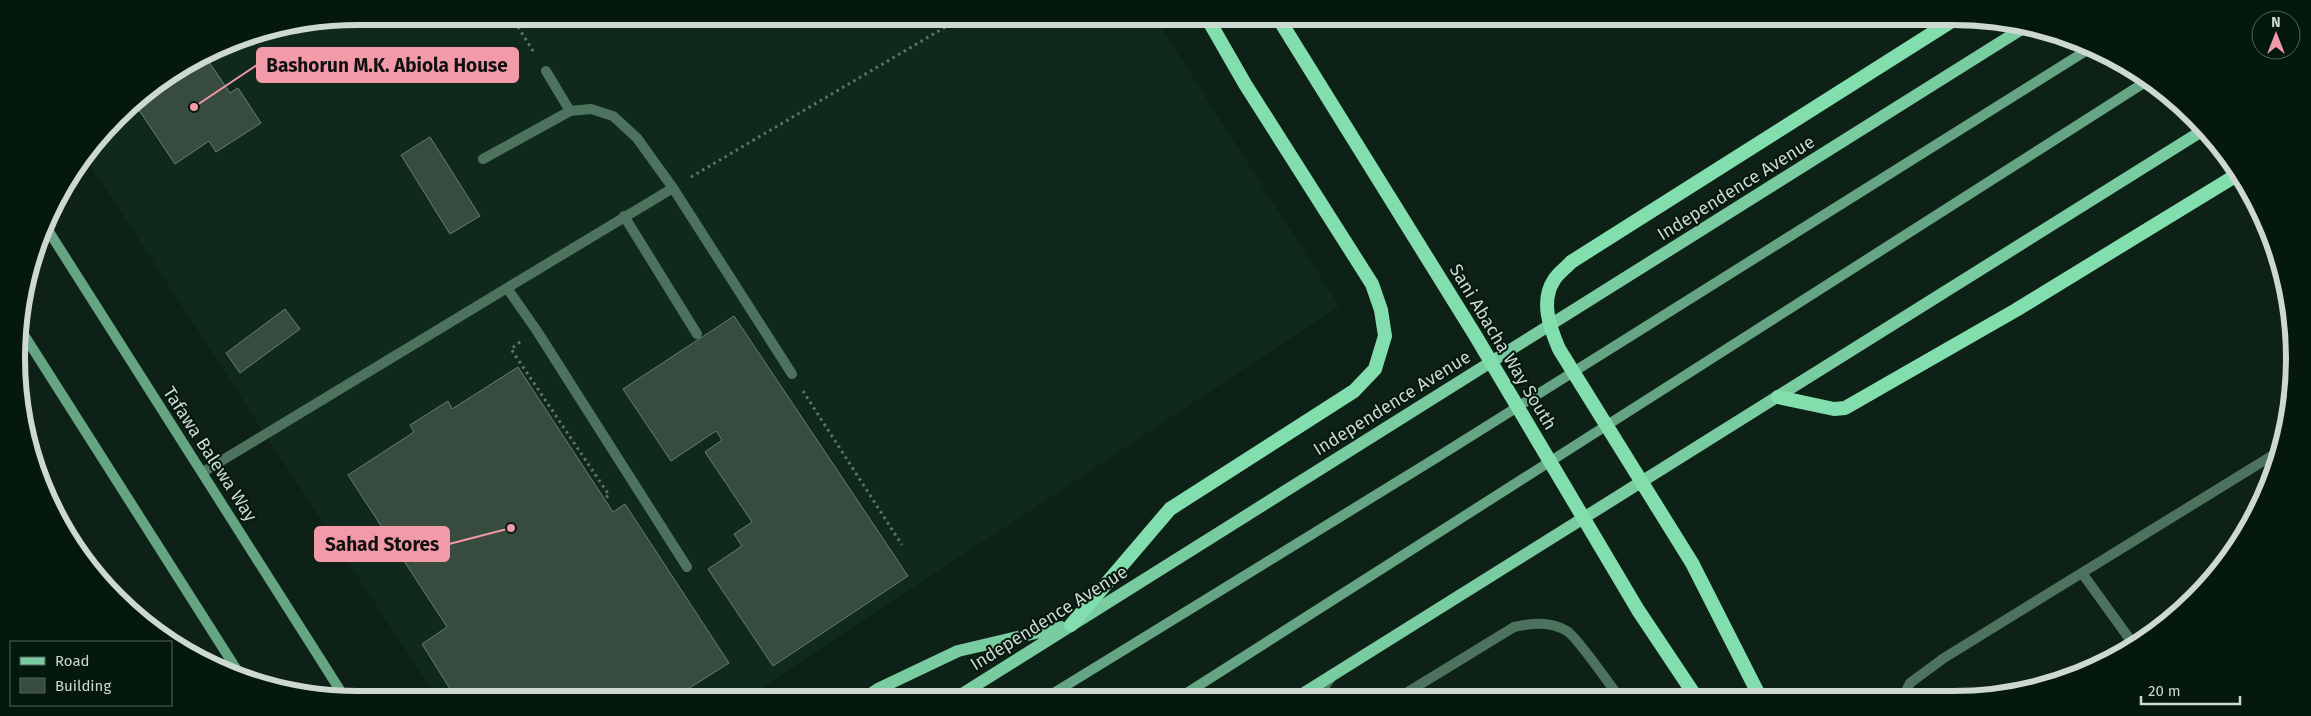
<svg xmlns="http://www.w3.org/2000/svg" width="2311" height="716" font-family="'Fira Sans',sans-serif">
<style>
.built{fill:#0f2a1c}
.building{fill:#374b3f;stroke:#677d71}
.lines{fill:none;stroke-linecap:round;stroke-linejoin:round}
.path{stroke:#63736a;stroke-width:3;stroke-dasharray:2.5 4;stroke-linecap:butt}
.service{stroke:#4d735e;stroke-width:10}
.secondary{stroke:#66a583;stroke-width:10}
.primary{stroke:#79cca0;stroke-width:12}
.trunk{stroke:#82dead;stroke-width:14}
.labels{text-anchor:middle;stroke-width:4;stroke-linejoin:round;paint-order:stroke}
.street-label{font-size:18px;fill:#cdd8d1;stroke:#05180e}
.rim{fill:none;stroke:#cdd8d1;stroke-width:6}
.leader{fill:none;stroke:#f39aa8;stroke-width:2}
.callout-dot{fill:#f39aa8;stroke:#05180e;stroke-width:2}
.callout{fill:#f39aa8;stroke:#f39aa8;stroke-width:2}
.callout-label{font-size:19px;text-anchor:middle;font-weight:bold;fill:#111}
</style>
<rect width="100%" height="100%" fill="#0e2117"/>
<path class="built" d="M358,16H1154L1339,306L745,699L438,700L84,155L132,101L227,42L292,23Z"/>
<path class="building" d="M205,56L230,93L238,88L261,123L216,152L209,141L175,164L133,101Z
M430,137L480,216L450,234L401,155Z
M285,309L300,329L240,373L226,353Z
M734,316L908,576L773,666L708,569L742,546L734,534L752,522L705,452L722,440L716,431L671,461L623,389Z
M518,367L613,512L625,504L729,663L672,699L457,700L422,644L447,627L348,475L414,432L410,425L448,401L452,409Z"/>
<g class="lines">
<path class="path" d="M511,16L535,54
M691,177L964,16
M520,342L511,349L609,495L604,499
M803,391L902,545"/>
<path class="service" d="M546,71L570,111
M483,159L570,111L591,109L613,116L637,138L673,188L792,374
M624,216L697,334
M507,288L673,188
M203,472L507,288L537,331L687,567
M2082,573L2134,645
M1903,697L1910,683L1944,658L2278,452
M1317,698L1332,676
M1398,698L1514,627C1532,623 1550,621 1567,631C1577,637 1610,685 1619,697"/>
<path class="secondary" d="M46,227L345,698
M19,327L242,678
M1179,698L2150,79
M1044,699L1436,458L2092,47"/>
<path class="primary" d="M1296,698L2205,129
M863,699L878,689L958,651L1061,627
M954,699L2028,25"/>
<path class="trunk" d="M1277,16L1475,335L1638,610L1696,697
M1778,397L1834,409L1845,408L2016,310L2240,173
M1071,625L1170,509L1354,391L1375,369L1385,336L1381,310L1372,284L1245,84L1206,16
M1760,697L1692,563L1559,349C1550,328 1540,301 1554,280C1558,273 1566,268 1571,262L1958,17"/>
</g>
<g class="labels">
<g class="street-label">
<text transform="translate(1736 188) rotate(-32)" y="6">Independence Avenue</text>
<text transform="translate(1503 347) rotate(59)" y="6">Sani Abacha Way South</text>
<text transform="translate(1392 403) rotate(-32)" y="6">Independence Avenue</text>
<text transform="translate(210 454) rotate(57)" y="6">Tafawa Balewa Way</text>
<text transform="translate(1049 618) rotate(-32)" y="6">Independence Avenue</text>
</g>
</g>
<path d="M0 0H2311V716H0ZM358 25H1953A333 333 0 0 1 2286 358V358A333 333 0 0 1 1953 691H358A333 333 0 0 1 25 358V358A333 333 0 0 1 358 25Z" fill="#05180e" fill-rule="evenodd"/>
<path class="rim" d="M358 25H1953A333 333 0 0 1 2286 358V358A333 333 0 0 1 1953 691H358A333 333 0 0 1 25 358V358A333 333 0 0 1 358 25Z"/>
<path class="leader" d="M194 107L257 65M511 528L449 544"/>
<g class="callout-dot">
<circle cx="194" cy="107" r="5"/>
<circle cx="511" cy="528" r="5"/>
</g>
<g class="callout">
<rect x="257" y="48" width="261" height="34" rx="5"/>
<rect x="315" y="527" width="134" height="34" rx="5"/>
</g>
<g class="callout-label">
<text x="387" y="72">Bashorun M.K. Abiola House</text>
<text x="382" y="551">Sahad Stores</text>
</g>
<rect x="10" y="641" width="162" height="65" fill="#05180e" stroke="#55655c"/>
<rect x="20" y="657" width="25" height="8" fill="#79cca0" stroke="#55655c"/>
<text x="55" y="666" font-size="15" fill="#cdd8d1">Road</text>
<rect x="20" y="678" width="25" height="15" fill="#374b3f" stroke="#55655c"/>
<text x="55" y="691" font-size="15" fill="#cdd8d1">Building</text>
<g transform="translate(2276 35)"><circle r="24" fill="#05180e" stroke="#55655c"/>
<path d="M0-4L9 19L0 12L-9 19Z" fill="#f39aa8"/>
<text y="-8" font-size="14" font-weight="bold" text-anchor="middle" fill="#cdd8d1">N</text>
</g>
<path d="M2141 696v8h99v-8" fill="none" stroke="#cdd8d1" stroke-width="2.5"/>
<text x="2148" y="696" font-size="15" fill="#cdd8d1" stroke="#05180e" stroke-width="4" paint-order="stroke">20 m</text>
</svg>
